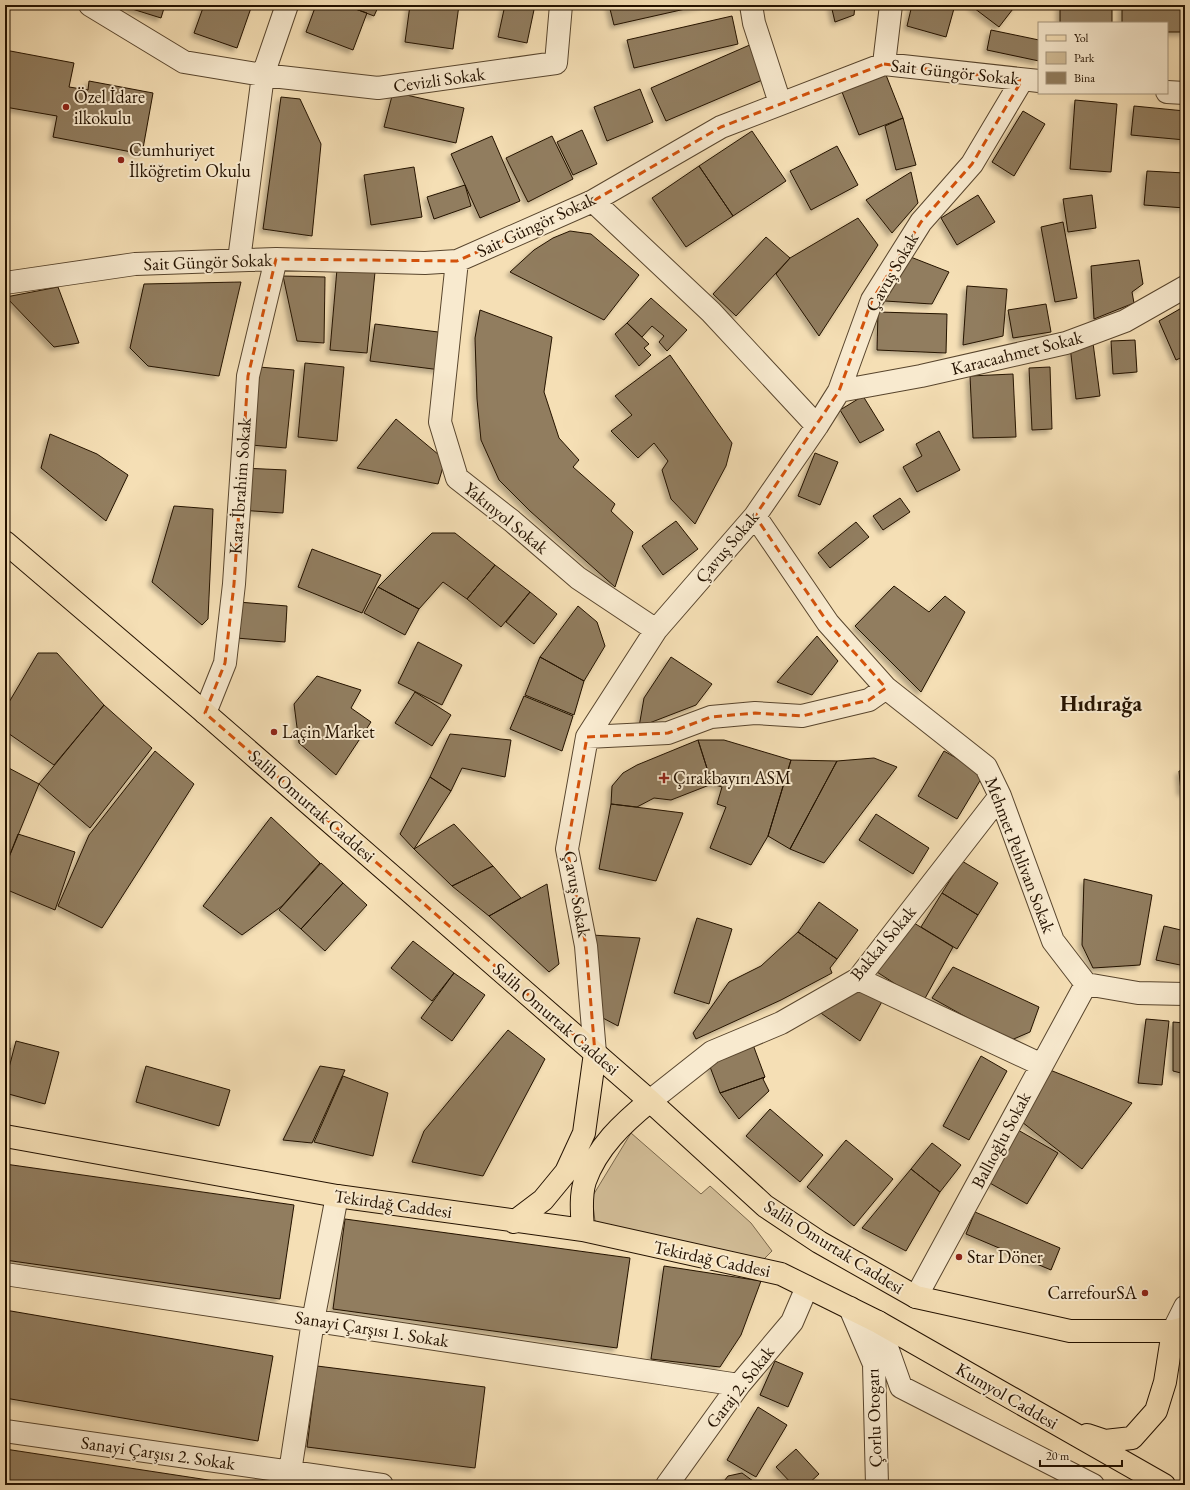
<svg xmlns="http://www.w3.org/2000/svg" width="1190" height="1490" font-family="'EB Garamond',serif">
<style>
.green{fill:#d1bc96;stroke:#7a674b}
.building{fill:#917d5e;stroke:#241200;filter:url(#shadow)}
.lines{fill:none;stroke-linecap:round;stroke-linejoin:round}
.minor-casing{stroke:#58452d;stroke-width:24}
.major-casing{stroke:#241200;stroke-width:24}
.minor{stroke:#f8eacf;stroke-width:22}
.major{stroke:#f5dfb5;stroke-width:22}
.marked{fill:none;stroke:#d4520b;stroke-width:3;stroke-dasharray:8 5;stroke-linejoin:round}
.poi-dot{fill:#8f2418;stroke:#f8eacf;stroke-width:1.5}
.labels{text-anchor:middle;stroke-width:4;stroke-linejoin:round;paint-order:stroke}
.street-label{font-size:18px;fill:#241200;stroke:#f8eacf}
.poi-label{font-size:18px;fill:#241200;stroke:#f8eacf;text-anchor:start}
.district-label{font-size:22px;font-weight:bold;fill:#241200;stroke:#f8eacf}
</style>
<defs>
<filter id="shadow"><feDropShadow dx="-3.5" dy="3.5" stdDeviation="2" flood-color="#0004"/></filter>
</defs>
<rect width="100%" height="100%" fill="#f5dfb5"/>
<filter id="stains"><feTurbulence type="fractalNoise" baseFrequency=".005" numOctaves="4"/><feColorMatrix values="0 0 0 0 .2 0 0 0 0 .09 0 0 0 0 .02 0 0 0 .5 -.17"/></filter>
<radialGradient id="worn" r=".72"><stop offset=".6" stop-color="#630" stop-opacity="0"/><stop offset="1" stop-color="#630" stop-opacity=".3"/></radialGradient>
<path class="green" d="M631,1133L701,1194L710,1186L751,1223L772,1251L758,1265L642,1239L595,1221L592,1197Z"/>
<path class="building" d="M130,5H165L161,18L129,8Z
M204,5H252L237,48L194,33Z
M316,5H344L367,13L353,50L306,32Z
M345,5H379L374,16Z
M410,5H459L453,49L405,42Z
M505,5H535L527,43L498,37Z
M609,5H703L614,25Z
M831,5H855L854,15L835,22Z
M912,5H955L946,37L907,26Z
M970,5H1016L999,27Z
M1060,5L1112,6V23H1060Z
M1185,5V32H1167V23H1122V6Z
M732,16L738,44L634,68L627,40Z
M991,30L1039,40V61L987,50Z
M752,44L767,78L666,121L651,88Z
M5,50L74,63L69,87L88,90L89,81L153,93L142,154L53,137L57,116L5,107Z
M886,75L903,118L859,135L842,92Z
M640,89L653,122L607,141L594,107Z
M393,92L464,108L456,143L384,127Z
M281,97L300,99L321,144L312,236L263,229Z
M1075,100L1117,104L1111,172L1070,169Z
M1134,106L1185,111V140L1131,135Z
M1023,111L1045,124L1014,176L992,162Z
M903,118L916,165L896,170L885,126Z
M582,130L597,164L573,175L557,142Z
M752,131L786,181L733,216L699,166Z
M492,136L520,201L480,218L451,154Z
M552,136L573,179L528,202L506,158Z
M837,146L858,185L811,210L790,171Z
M699,166L733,216L686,247L652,198Z
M414,167L422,217L371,225L364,175Z
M1147,171L1185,173V208L1144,205Z
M911,172L918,203L892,233L866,200Z
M465,185L471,206L434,219L427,197Z
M978,195L995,222L957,245L941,218Z
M1092,195L1096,228L1068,232L1063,199Z
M858,218L878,245L819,336L776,274L790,258Z
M1063,222L1077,298L1055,302L1041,227Z
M570,231L591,234L639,275L604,320L510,272L534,250L553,238Z
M766,237L790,258L736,316L713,294Z
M903,254L949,272L932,304L885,301Z
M1139,260L1143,284L1132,292L1134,303L1094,319L1091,266Z
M337,269L375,272L367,353L330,350Z
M283,276L325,277L324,343L297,341Z
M241,282L219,376L148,366L130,348L144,284Z
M967,286L1007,289L1003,336L963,345Z
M58,287L79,343L54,347L6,297Z
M651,298L687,330L667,351L659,342L664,336L652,326L642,337L627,323Z
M1046,304L1051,332L1013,338L1008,310Z
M1185,306V356L1176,360L1159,321Z
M480,310L552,337L544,392L559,438L579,460L573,467L615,504L611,511L633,532L615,587L530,511L499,480L481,440L477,399L475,338Z
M878,312L947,314L946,353L877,350Z
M627,323L649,344L644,348L651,355L639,366L615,334Z
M375,324L446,333L441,370L370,361Z
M1135,340L1137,372L1113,374L1111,341Z
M1093,343L1100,396L1076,399L1070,346Z
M670,355L732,443L726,466L695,524L671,499L662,470L668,461L654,443L638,458L611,431L632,415L615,396Z
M305,363L344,367L337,441L298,437Z
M259,367L294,370L286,448L251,445Z
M1050,367L1052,429L1032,430L1029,368Z
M1013,374L1016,437L973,438L970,376Z
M863,396L884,430L860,443L840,410Z
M396,419L445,460L438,484L357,468Z
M939,431L960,470L917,492L903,467L922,456L916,444Z
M50,434L97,454L128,475L106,521L41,468Z
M815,453L838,462L820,505L798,496Z
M242,468L286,470L283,513L239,510Z
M900,498L910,512L883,530L873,516Z
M174,506L213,509L208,619L202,625L152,582Z
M676,521L698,549L663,575L642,546Z
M856,522L869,537L830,568L818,553Z
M432,533H455L495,565L467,599L443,582L419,609L378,587Z
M312,549L381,575L362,613L298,587Z
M495,565L530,592L501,627L467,599Z
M894,586L929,612L945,596L965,612L921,692L855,626Z
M378,587L419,609L405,635L364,613Z
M530,592L557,614L534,644L506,622Z
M238,602L287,606L285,642L236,638Z
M578,606L597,622L605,646L584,681L540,657Z
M817,636L838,661L812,695L777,682Z
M418,642L462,665L442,705L398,683Z
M38,653H57L104,705L54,765L5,731V709Z
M540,657L584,681L574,715L525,695Z
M671,657L712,684L696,705L639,727L644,698Z
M317,676L361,690L351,708L371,722L336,775L299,743L294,704Z
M415,692L451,715L432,746L395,723Z
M524,696L573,716L562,751L510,729Z
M104,705L152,748L90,828L39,784Z
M450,734L511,740L505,777L462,768L451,791L430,777Z
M698,740H724L791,760L768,836L751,865L710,848L726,807L717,804L722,787L712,784Z
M698,740L712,784L671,800L654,798L637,807L611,804L612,786L623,773L637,765Z
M155,751L194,784L102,928L58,906L89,835Z
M944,751L984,774L957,819L918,796Z
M874,758L897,767L824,863L790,849L837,761Z
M791,760L837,761L790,849L768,836Z
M5,766L39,784L5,867Z
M1185,770V792H1181L1179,771Z
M430,777L451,791L414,849L400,834Z
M611,804L683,813L656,881L599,869Z
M876,814L929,848L913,874L859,840Z
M271,817L320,863L282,906L242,935L203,906Z
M454,824L493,866L452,886L414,849Z
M18,834L75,852L55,910L5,889V867Z
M962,861L998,883L978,915L942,893Z
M321,863L343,883L301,929L279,910Z
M493,866L521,898L489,916L452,886Z
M1084,879L1152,895L1140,965L1093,968L1082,945Z
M343,883L367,905L325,951L301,929Z
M547,884L559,964L549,972L489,916Z
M942,893L978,915L957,949L921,927Z
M819,902L858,930L837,959L798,932Z
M697,918L732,929L709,1004L674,993Z
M914,923L953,947L923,1002L877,972Z
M1164,926L1185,931V966L1156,960Z
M798,932L837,959L830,968L832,973L781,1000L696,1039L693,1033L729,982L761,966Z
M592,935L640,938L618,1026L601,1017Z
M413,941L454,973L432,1001L391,968Z
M953,967L1039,1007L1030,1032L1009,1041L932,998Z
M454,973L485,995L452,1041L421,1018Z
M863,989L884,998L860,1041L818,1011Z
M1146,1019L1169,1021L1162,1085L1138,1083Z
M1173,1022L1185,1023V1074L1173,1071Z
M508,1030L545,1059L483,1176L412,1162L424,1131Z
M16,1041L59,1052L45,1104L5,1093V1083Z
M752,1042L765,1077L720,1093L707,1059Z
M5,1047L10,1048L5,1078Z
M981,1056L1007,1071L969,1140L943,1126Z
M146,1066L230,1090L219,1126L136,1102Z
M320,1066L345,1070L312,1143L283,1140Z
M1050,1070L1132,1103L1082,1169L1022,1122Z
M343,1076L388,1093L373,1156L314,1142Z
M765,1077L763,1079L769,1091L739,1119L720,1093Z
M770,1109L823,1155L800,1182L746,1136Z
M1018,1130L1058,1153L1027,1204L988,1182Z
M846,1140L893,1179L854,1226L807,1187Z
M932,1143L961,1165L940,1192L911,1169Z
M5,1164L294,1205L280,1299L5,1260Z
M911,1169L940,1192L906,1251L862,1228Z
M975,1212L1060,1248L1051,1270L966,1234Z
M345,1219L630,1258L617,1348L333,1309Z
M664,1266L761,1281L741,1335L720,1367L651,1359Z
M5,1310L273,1356L258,1441L5,1398Z
M775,1361L803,1373L788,1407L760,1395Z
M317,1366L485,1387L475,1468L307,1447Z
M758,1407L787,1425L756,1477L727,1460Z
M5,1449L241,1485H5Z
M796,1449L819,1474L807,1485H793L776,1467Z
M742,1473L753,1481L754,1485H721L728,1476Z"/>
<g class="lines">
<g class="minor-casing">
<path id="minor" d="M90,5L184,62L263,75L378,88L556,63L561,5
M751,5L754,23L780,103
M884,64L891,5
M1167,92L1185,93
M593,201L711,312L817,426
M239,260L263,75L287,5
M457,261L440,422L457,478L512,521L578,578L656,630
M5,283L135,264L276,259L425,263L457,261L593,201L721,127L884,64L1039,81
M839,391L921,376L1066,343L1125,321L1185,287
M755,516L828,623L886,688L986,767L1000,796L1053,941L1086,984L1138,993L1185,994
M205,713L225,663L234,584L248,376L276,259
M587,737L668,733L711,717L755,713L802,716L869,700L886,688
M858,979L1042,1065
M595,1053L586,946L567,849L587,737L656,630L755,516L817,426L839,391L872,300L921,222L972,164L1022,80
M650,1101L712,1052L781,1023L858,979L1000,796
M5,1274L739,1385
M916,1297L1086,984
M850,1308L874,1364L877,1485
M878,1322L901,1387L1093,1485
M1173,1331L1185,1307
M5,1431L382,1485
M288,1485L313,1321L337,1196
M667,1485L739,1385L792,1322L807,1287"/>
</g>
<g class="major-casing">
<path id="major" d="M5,542L205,713L650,1101L765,1206L819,1242L916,1297L1070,1331H1173L1185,1328
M5,1136L337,1196L583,1230L781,1274L878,1322L1164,1485
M514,1222L543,1200L566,1172L584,1133L595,1053
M583,1230C582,1215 580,1196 585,1181C597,1147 623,1123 650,1101
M1087,1435L1105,1441L1132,1438L1156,1411L1165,1382L1173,1331"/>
</g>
<use href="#minor" class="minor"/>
<use href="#major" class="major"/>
</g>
<path class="marked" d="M884,64L1022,80L972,164L921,222L872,300L839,391L755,516L828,623L886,688L869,700L802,716L755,713L711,717L668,733L587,737L567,849L586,946L595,1053L205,713L225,663L234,584L248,376L276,259L457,261L593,201L721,127Z"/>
<g class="poi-dot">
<circle cx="66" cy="107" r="4"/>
<circle cx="121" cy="160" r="4"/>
<circle cx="274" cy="732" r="4"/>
<path d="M662 772h4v4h4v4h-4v4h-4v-4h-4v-4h4z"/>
<circle cx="959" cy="1257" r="4"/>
<circle cx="1145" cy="1293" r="4"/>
</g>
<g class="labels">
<g class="street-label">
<text transform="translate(955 72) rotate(6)" y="6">Sait Güngör Sokak</text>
<text transform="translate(439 80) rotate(-8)" y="6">Cevizli Sokak</text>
<text transform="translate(536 225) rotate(-25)" y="6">Sait Güngör Sokak</text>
<text transform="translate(208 262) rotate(-2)" y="6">Sait Güngör Sokak</text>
<text transform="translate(892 272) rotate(-60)" y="6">Çavuş Sokak</text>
<text transform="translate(1017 353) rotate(-14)" y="6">Karacaahmet Sokak</text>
<text transform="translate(240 486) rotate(-86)" y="6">Kara İbrahim Sokak</text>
<text transform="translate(506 518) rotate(39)" y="6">Yakınyol Sokak</text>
<text transform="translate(727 547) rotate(-50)" y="6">Çavuş Sokak</text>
<text transform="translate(312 806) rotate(41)" y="6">Salih Omurtak Caddesi</text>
<text transform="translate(1020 855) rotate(69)" y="6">Mehmet Pehlivan Sokak</text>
<text transform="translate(577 894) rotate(80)" y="6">Çavuş Sokak</text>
<text transform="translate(883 943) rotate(-50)" y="6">Bakkal Sokak</text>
<text transform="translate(556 1019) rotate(41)" y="6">Salih Omurtak Caddesi</text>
<text transform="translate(1001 1140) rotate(-62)" y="6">Ballıoğlu Sokak</text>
<text transform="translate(393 1204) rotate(8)" y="6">Tekirdağ Caddesi</text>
<text transform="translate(834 1247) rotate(32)" y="6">Salih Omurtak Caddesi</text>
<text transform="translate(712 1259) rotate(12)" y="6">Tekirdağ Caddesi</text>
<text transform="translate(372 1329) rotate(9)" y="6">Sanayi Çarşısı 1. Sokak</text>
<text transform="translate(740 1387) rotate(-52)" y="6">Garaj 2. Sokak</text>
<text transform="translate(1007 1396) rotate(30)" y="6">Kumyol Caddesi</text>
<text transform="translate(874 1418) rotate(-92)" y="6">Çorlu Otogarı</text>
<text transform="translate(158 1453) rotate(8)" y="6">Sanayi Çarşısı 2. Sokak</text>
</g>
<g class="poi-label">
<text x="74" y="103">Özel İdare<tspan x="74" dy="21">ilkokulu</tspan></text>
<text x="129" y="156">Cumhuriyet<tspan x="129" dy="21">İlköğretim Okulu</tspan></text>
<text x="282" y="738">Laçin Market</text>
<text x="673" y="784">Çırakbayırı ASM</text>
<text x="967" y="1263">Star Döner</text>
<text x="1137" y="1299" text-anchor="end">CarrefourSA</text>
</g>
<g class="district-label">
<text x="1101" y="711">Hıdırağa</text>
</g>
</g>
<rect width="1190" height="1490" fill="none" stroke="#f5dfb5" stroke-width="20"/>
<rect x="6" y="6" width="1178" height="1478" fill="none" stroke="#241200" stroke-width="2"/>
<rect x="10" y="10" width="1170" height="1470" fill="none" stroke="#241200"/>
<rect x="1038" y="22" width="130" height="72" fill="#f8eacf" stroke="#a3947c"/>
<rect x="1046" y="35" width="20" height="6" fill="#f5dfb5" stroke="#a3947c"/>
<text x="1074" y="42" font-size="12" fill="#241200">Yol</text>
<rect x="1046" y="52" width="20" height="12" fill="#d1bc96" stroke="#a3947c"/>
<text x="1074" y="62" font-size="12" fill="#241200">Park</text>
<rect x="1046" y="72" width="20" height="12" fill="#917d5e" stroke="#a3947c"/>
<text x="1074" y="82" font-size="12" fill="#241200">Bina</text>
<path d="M1040 1460v6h82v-6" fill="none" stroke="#241200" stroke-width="2"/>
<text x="1046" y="1460" font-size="12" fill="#241200" stroke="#f8eacf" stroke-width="3" paint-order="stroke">20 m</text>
<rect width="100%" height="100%" filter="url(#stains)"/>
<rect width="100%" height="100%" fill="url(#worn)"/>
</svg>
